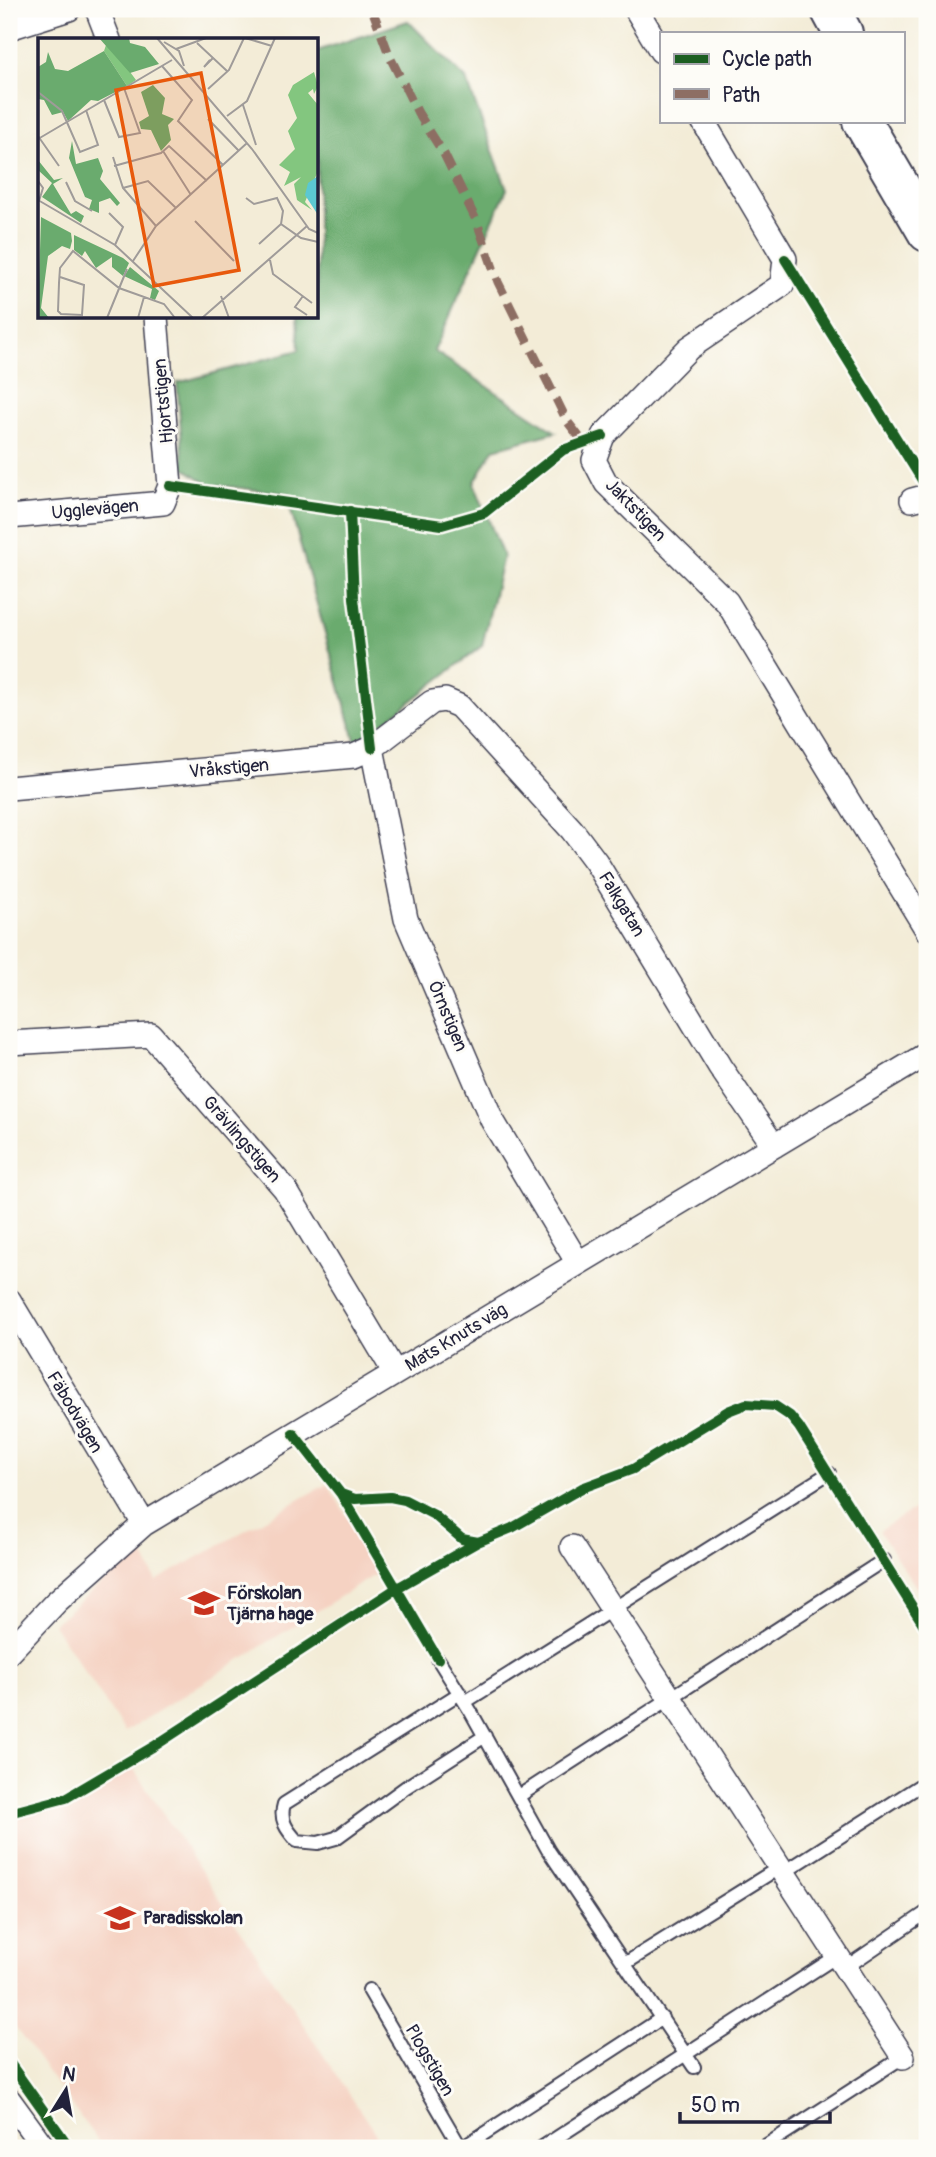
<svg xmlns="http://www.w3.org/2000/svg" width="936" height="2157" font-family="Pangolin,sans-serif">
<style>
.built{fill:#f5d2c2}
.forest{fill:#6aab6e;stroke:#466654;stroke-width:2}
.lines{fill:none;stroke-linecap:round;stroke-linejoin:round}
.lane-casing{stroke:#414052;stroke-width:16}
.street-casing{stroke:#414052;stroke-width:26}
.highway-casing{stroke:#414052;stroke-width:42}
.lane{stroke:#fff;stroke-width:12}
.street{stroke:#fff;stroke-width:23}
.highway{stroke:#fff;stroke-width:38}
.quiet{stroke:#8d6e63;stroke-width:9;stroke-dasharray:18 9;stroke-linecap:butt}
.cycleway-casing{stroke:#fdfcf7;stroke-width:15}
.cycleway{stroke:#1b5e20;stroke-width:10}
.labels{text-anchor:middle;stroke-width:6;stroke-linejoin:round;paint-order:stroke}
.street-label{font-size:18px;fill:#22223b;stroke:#fdfcf7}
.poi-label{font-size:18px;font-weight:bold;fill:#22223b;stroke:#fdfcf7;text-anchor:start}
.inset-road{fill:none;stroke:#9f9b99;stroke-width:2}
.view{fill:#e8590c;fill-opacity:0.15;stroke:#e8590c;stroke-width:3.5}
.inset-edge{fill:none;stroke:#22223b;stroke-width:3.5}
</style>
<rect width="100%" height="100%" fill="#fdfcf7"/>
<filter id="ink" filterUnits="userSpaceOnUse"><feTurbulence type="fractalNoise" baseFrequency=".0143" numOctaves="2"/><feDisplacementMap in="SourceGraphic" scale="14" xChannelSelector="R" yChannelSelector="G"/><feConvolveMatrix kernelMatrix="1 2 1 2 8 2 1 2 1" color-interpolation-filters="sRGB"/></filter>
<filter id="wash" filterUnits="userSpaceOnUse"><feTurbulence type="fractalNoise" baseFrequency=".00686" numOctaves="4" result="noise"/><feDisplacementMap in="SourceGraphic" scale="28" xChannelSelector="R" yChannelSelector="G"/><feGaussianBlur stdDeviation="1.57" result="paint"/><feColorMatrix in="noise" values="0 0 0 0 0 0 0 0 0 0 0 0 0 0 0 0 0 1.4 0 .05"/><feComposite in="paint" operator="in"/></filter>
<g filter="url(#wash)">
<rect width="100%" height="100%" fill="#f3ecd7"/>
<path class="built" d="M327,1484L381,1571L125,1732L53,1624L141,1550L156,1581Z
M927,1501V1604L879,1531Z
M131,1765L385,2148H103L9,2019V1816L65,1800Z"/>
<path class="forest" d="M408,21L466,79L507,189L434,351L556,432L494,449L474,483L503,556L482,646L356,744L291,511L289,494L208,484L184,468L177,383L299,350L297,317H317V51Z"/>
</g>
<g filter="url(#ink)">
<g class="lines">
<g class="lane-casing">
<path id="lane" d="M438,1659L471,1712L548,1850L694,2067
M460,1693L284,1804C279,1820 287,1830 297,1841L318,1843L336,1838L406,1787L485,1736
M465,1702L829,1473
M519,1796L884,1560
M783,1873L927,1781
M626,1963L780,1867
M845,1968L927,1912
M369,1990L461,2148
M462,2148L662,2018
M541,2148L837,1956
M762,2148L903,2057"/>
</g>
<g class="street-casing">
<path id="street" d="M97,9L109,40
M636,9L661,51
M9,28L69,9
M703,121L785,259L782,285L689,348L603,436L594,460L606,483L727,602L927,930
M912,500L927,496
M9,517L163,503L170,486L156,317
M372,748L406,919L492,1120L578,1263
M9,788L354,756L372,748L432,702L445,700L459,706L572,830L596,862L720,1067L774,1146
M9,1043L151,1035L285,1189L395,1373
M9,1300L144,1524
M572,1547L903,2057
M9,1652L56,1602L144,1524L927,1054
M9,2100L44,2148"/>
</g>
<g class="highway-casing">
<path id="highway" d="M830,9L843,33
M862,121L927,232"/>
</g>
<use href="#lane" class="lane"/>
<use href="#street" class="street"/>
<use href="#highway" class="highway"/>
<path class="quiet" d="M372,9L390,57L418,113L444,154L477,222L498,282L567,421L584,443"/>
<g class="cycleway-casing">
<path id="cycleway" d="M785,259L927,488
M170,486L442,525L484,513L563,450L603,436
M350,511L354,598L372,748
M293,1433L341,1494L355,1499L390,1497L405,1500L434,1515L462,1539L478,1542L512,1528L582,1488L633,1469L728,1411L746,1404L775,1406L790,1416L799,1427L927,1630
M341,1494L438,1659
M9,1813L66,1798L156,1745L397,1588L478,1542
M9,2062L70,2148"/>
</g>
<use href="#cycleway" class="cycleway"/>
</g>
</g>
<defs>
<g id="school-bare" transform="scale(2.415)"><path d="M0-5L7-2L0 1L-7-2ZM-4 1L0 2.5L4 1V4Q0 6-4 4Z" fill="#c8321e" stroke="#fdfcf7" stroke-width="2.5" paint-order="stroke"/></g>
</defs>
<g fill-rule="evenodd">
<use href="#school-bare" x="204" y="1603"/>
<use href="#school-bare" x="120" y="1918"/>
</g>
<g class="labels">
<g class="street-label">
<text transform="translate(163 401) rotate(-95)" y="6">Hjortstigen</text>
<text transform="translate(95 509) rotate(-5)" y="6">Ugglevägen</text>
<text transform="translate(636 510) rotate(46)" y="6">Jaktstigen</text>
<text transform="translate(229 768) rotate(-5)" y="6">Vråkstigen</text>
<text transform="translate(622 904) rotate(59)" y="6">Falkgatan</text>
<text transform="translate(448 1016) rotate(67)" y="6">Örnstigen</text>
<text transform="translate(242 1139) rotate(49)" y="6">Grävlingstigen</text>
<text transform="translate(456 1337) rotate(-31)" y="6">Mats Knuts väg</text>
<text transform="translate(75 1412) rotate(59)" y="6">Fäbodvägen</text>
<text transform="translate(430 2060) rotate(60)" y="6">Plogstigen</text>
</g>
<g class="poi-label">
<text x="227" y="1599">Förskolan<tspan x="227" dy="21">Tjärna hage</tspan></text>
<text x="143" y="1924">Paradisskolan</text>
</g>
</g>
<g transform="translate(38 38)">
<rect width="280" height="280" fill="#f3ecd7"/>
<path d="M68,7H72L98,42L89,48L66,13ZM276,34L280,48L276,56L275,51L270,55L280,67V133L267,164L274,172L259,162L256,146L263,139L246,148L252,134L241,127L257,111L250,93L259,80L250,57L255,47Z" fill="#83c67f"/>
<path d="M61,0H91L92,5L107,9L121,26L92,35ZM66,13L89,48L60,63L53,62L30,83L25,74L14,77L6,62L0,61V29L8,24L10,14L17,31L30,33ZM115,47L127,60L124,76L136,81L130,87L133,102L123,113L113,92L103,91L101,84L111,78L103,54ZM34,103L38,126L60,120L65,133L62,141L82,165L79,168L72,160L61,164V175L51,171L54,162L47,159L31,120ZM0,122L16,142L25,140L15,146L33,176L38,173L46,178L43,185L4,159L14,145L0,132ZM3,179L33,195L34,203L32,211L24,208L10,218L3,270L11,280H0ZM36,197L85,220L91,225L85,238L74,229V219L58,230L47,213L44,218L36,212ZM92,229L121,253L117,262L112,260L114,251L86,238Z" fill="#6aab6e"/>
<path d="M280,138V177L267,157L270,145Z" fill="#5bc8d2"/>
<path class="inset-road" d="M119,0L214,111L271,191L280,195M207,0L234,8M126,4L141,13L146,28M159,5L189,33M138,11L168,0M172,22L166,29L175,20M124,28L154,62L140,83L185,127M170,51L191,32L206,0M0,54L24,73L42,114L60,107L48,72M66,62L81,99L102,95L86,50M205,67L218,107M189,78L209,63L237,0M170,81L201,113M0,98L21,128M0,101L134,22M125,113L153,157M75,119L85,150L118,188M76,128L123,115L131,108L169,143M0,143L5,150L1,163M28,144L37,163L54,173M85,150L110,143L138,170M208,160L216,166L239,160L245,173L243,186L263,200L280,204M0,162L77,207L155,280M71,175L85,189L77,207M157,183L196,223M221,206L243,186M232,222L235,236L274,265M95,223L118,188L209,105M22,239L46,247L44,277L23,276L20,273L21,245L22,230L35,213L81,250L126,266L137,280M183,258L191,280M265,258L257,269L269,277M69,280L89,231M100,280L106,259M164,280L269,188"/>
<path class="view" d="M163,35L201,232L116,248L78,52Z"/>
<rect width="280" height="280" class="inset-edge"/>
</g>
<rect width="936" height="2157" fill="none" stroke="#fdfcf7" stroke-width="35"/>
<rect x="660" y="32" width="245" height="91" fill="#fdfcf7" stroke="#a5a5ac" stroke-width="2"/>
<rect x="674" y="54" width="35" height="10" fill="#1b5e20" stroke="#a5a5ac" stroke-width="2"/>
<text x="722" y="66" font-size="21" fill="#22223b">Cycle path</text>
<rect x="674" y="89" width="35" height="10" fill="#8d6e63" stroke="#a5a5ac" stroke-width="2"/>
<text x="722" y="102" font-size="21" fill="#22223b">Path</text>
<g transform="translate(66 2090) rotate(11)" stroke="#fdfcf7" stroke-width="5" paint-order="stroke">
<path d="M0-5L12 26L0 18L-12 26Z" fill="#22223b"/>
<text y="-10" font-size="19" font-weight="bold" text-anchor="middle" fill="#22223b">N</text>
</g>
<path d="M680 2112v10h150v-10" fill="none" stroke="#22223b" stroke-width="3.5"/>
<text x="691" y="2112" font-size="21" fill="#22223b" stroke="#fdfcf7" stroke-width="5" paint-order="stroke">50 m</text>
</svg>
